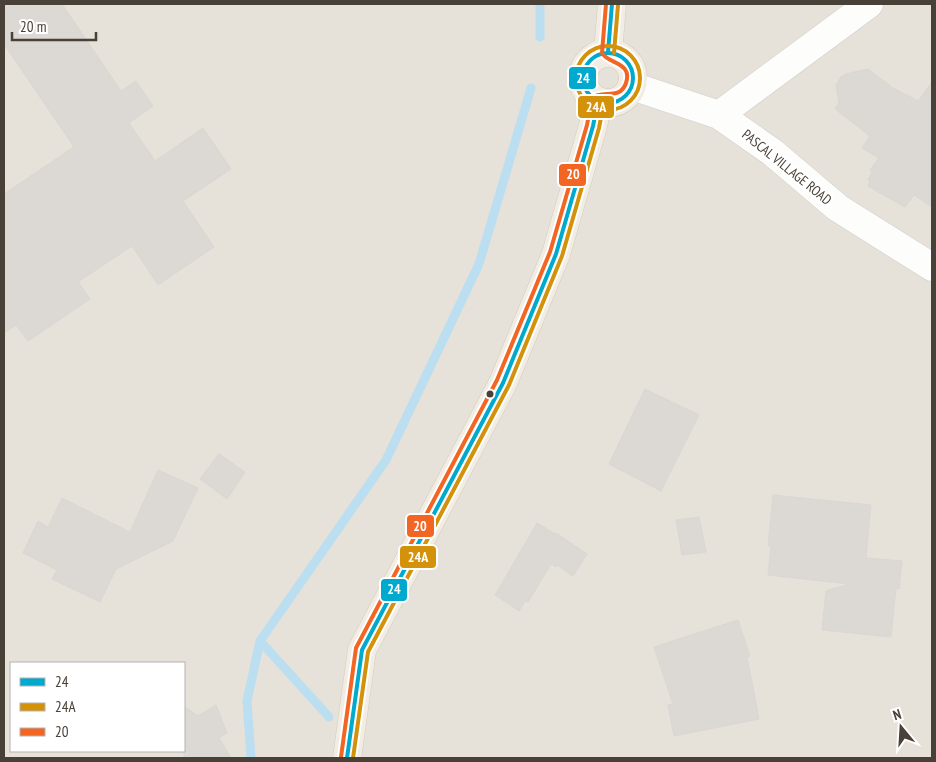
<svg xmlns="http://www.w3.org/2000/svg" width="936" height="762" font-family="'PT Sans Narrow',sans-serif">
<style>
.residential{fill:#e6e1d9;fill-rule:evenodd}
.lines{fill:none;stroke-linecap:round;stroke-linejoin:round}
.stream{stroke:#bbdff1;stroke-width:9}
.building{fill:#dcd9d4;stroke:#dad7d2}
.street-casing{stroke:#d0cec9;stroke-width:29}
.primary-casing{stroke:#d5cbb9;stroke-width:29}
.street{stroke:#fdfdfc;stroke-width:28}
.primary{stroke:#f2ede4;stroke-width:28}
.bus-1-casing{stroke:#fff;stroke-width:8}
.bus-2-casing{stroke:#fff;stroke-width:8}
.bus-3-casing{stroke:#fff;stroke-width:8}
.bus-1{stroke:#00a9ce;stroke-width:4}
.bus-2{stroke:#d4920b;stroke-width:4}
.bus-3{stroke:#f26522;stroke-width:4}
.bus-dot{fill:#494137;stroke:#fff;stroke-width:2}
.labels{text-anchor:middle;stroke-width:5;stroke-linejoin:round;paint-order:stroke}
.street-label{font-size:14px;fill:#494137;stroke:#fff}
.line-badge{stroke:#fff;stroke-width:2}
.badge-label{font-size:14px;text-anchor:middle;font-weight:bold;fill:#fff}
</style>
<rect width="100%" height="100%" fill="#f2f0ec"/>
<path class="residential" d="M4,4H932V758H4ZM11,663H184V751H11Z"/>
<g class="lines">
<path class="stream" d="M540,37V4
M260,641L329,717
M251,758L247,701L260,641L386,460L479,264L531,88"/>
</g>
<path class="building" d="M4,4H62L121,91L136,81L153,106L129,123L155,161L203,128L231,169L183,201L214,247L158,285L132,246L78,282L90,299L28,341L16,325L4,333V194L74,147L4,44Z
M868,69L893,88L918,101L932,82V207L914,195L905,207L868,186L870,181L868,180L872,172L870,170L879,158L862,148L870,136L835,109L839,103L836,85L841,77L846,74Z
M645,389L699,415L661,491L609,464Z
M219,454L245,472L227,499L200,479Z
M158,470L198,488L173,541L116,569L100,602L52,579L57,570L23,553L38,521L48,527L62,498L130,532Z
M773,495L871,505L866,558L902,561L899,589L896,588L891,637L822,630L826,591L849,584L768,575L771,546H768Z
M699,517L706,552L682,555L676,520Z
M537,523L555,534L556,533L587,554L573,576L557,565L556,567L551,564L528,602L525,601L519,611L495,595Z
M738,620L750,656L747,657L759,719L674,736L668,705L673,704L654,647Z
M216,705L227,733L219,738L231,758H184V706L198,716Z"/>
<g class="lines">
<g class="street-casing">
<path id="street" d="M632,86L719,115L772,152L838,208L932,267
M719,115L869,4"/>
</g>
<g class="primary-casing">
<path id="primary" d="M608,52L612,4
M583 78a25 25 0 1 1 50 0a25 25 0 1 1-50 0Z
M347,758L362,650L503,383L556,254L593,126L598,101"/>
</g>
<use href="#street" class="street"/>
<use href="#primary" class="primary"/>
<g class="bus-1-casing">
<path id="bus-1" d="M608,52L612,4
M583 78a25 25 0 1 1 50 0a25 25 0 1 1-50 0Z
M347,758L362,650L503,383L556,254L593,126L598,101"/>
</g>
<g class="bus-2-casing">
<path id="bus-2" d="M576 78a32 32 0 1 1 64 0a32 32 0 1 1-64 0Z
M614,53L618,5
M353,758L368,652L509,385L562,256L599,128L604,102"/>
</g>
<g class="bus-3-casing">
<path id="bus-3" d="M341,757L356,648L497,380L550,252L587,125L592,98C602,89 620,101 626,83C633,62 608,64 602,53L606,4"/>
</g>
<use href="#bus-1" class="bus-1"/>
<use href="#bus-2" class="bus-2"/>
<use href="#bus-3" class="bus-3"/>
</g>
<circle class="bus-dot" cx="490" cy="394" r="4.5"/>
<g class="labels">
<g class="street-label">
<text transform="translate(787 167) rotate(39)" y="5">PASCAL VILLAGE ROAD</text>
</g>
</g>
<g class="line-badge">
<rect x="568" y="66" width="29" height="24" rx="5" fill="#00a9ce"/>
<rect x="577" y="95" width="38" height="24" rx="5" fill="#d4920b"/>
<rect x="558" y="163" width="29" height="24" rx="5" fill="#f26522"/>
<rect x="406" y="514" width="29" height="24" rx="5" fill="#f26522"/>
<rect x="399" y="545" width="38" height="24" rx="5" fill="#d4920b"/>
<rect x="380" y="578" width="28" height="24" rx="5" fill="#00a9ce"/>
</g>
<g class="badge-label">
<text x="583" y="83">24</text>
<text x="596" y="112">24A</text>
<text x="573" y="179">20</text>
<text x="420" y="531">20</text>
<text x="418" y="562">24A</text>
<text x="394" y="594">24</text>
</g>
<rect width="936" height="762" fill="none" stroke="#494137" stroke-width="10"/>
<rect x="10" y="662" width="175" height="90" fill="#ffffff" stroke="#b6b3af"/>
<rect x="20" y="678" width="25" height="8" fill="#00a9ce" stroke="#b6b3af"/>
<text x="55" y="687" font-size="15" fill="#494137">24</text>
<rect x="20" y="703" width="25" height="8" fill="#d4920b" stroke="#b6b3af"/>
<text x="55" y="712" font-size="15" fill="#494137">24A</text>
<rect x="20" y="728" width="25" height="8" fill="#f26522" stroke="#b6b3af"/>
<text x="55" y="737" font-size="15" fill="#494137">20</text>
<g transform="translate(901 727) rotate(342)" stroke="#ffffff" stroke-width="4" paint-order="stroke">
<path d="M0-4L9 19L0 12L-9 19Z" fill="#494137"/>
<text y="-8" font-size="14" font-weight="bold" text-anchor="middle" fill="#494137">N</text>
</g>
<path d="M12 32v8h84v-8" fill="none" stroke="#494137" stroke-width="2.5"/>
<text x="20" y="32" font-size="15" fill="#494137" stroke="#ffffff" stroke-width="4" paint-order="stroke">20 m</text>
</svg>
